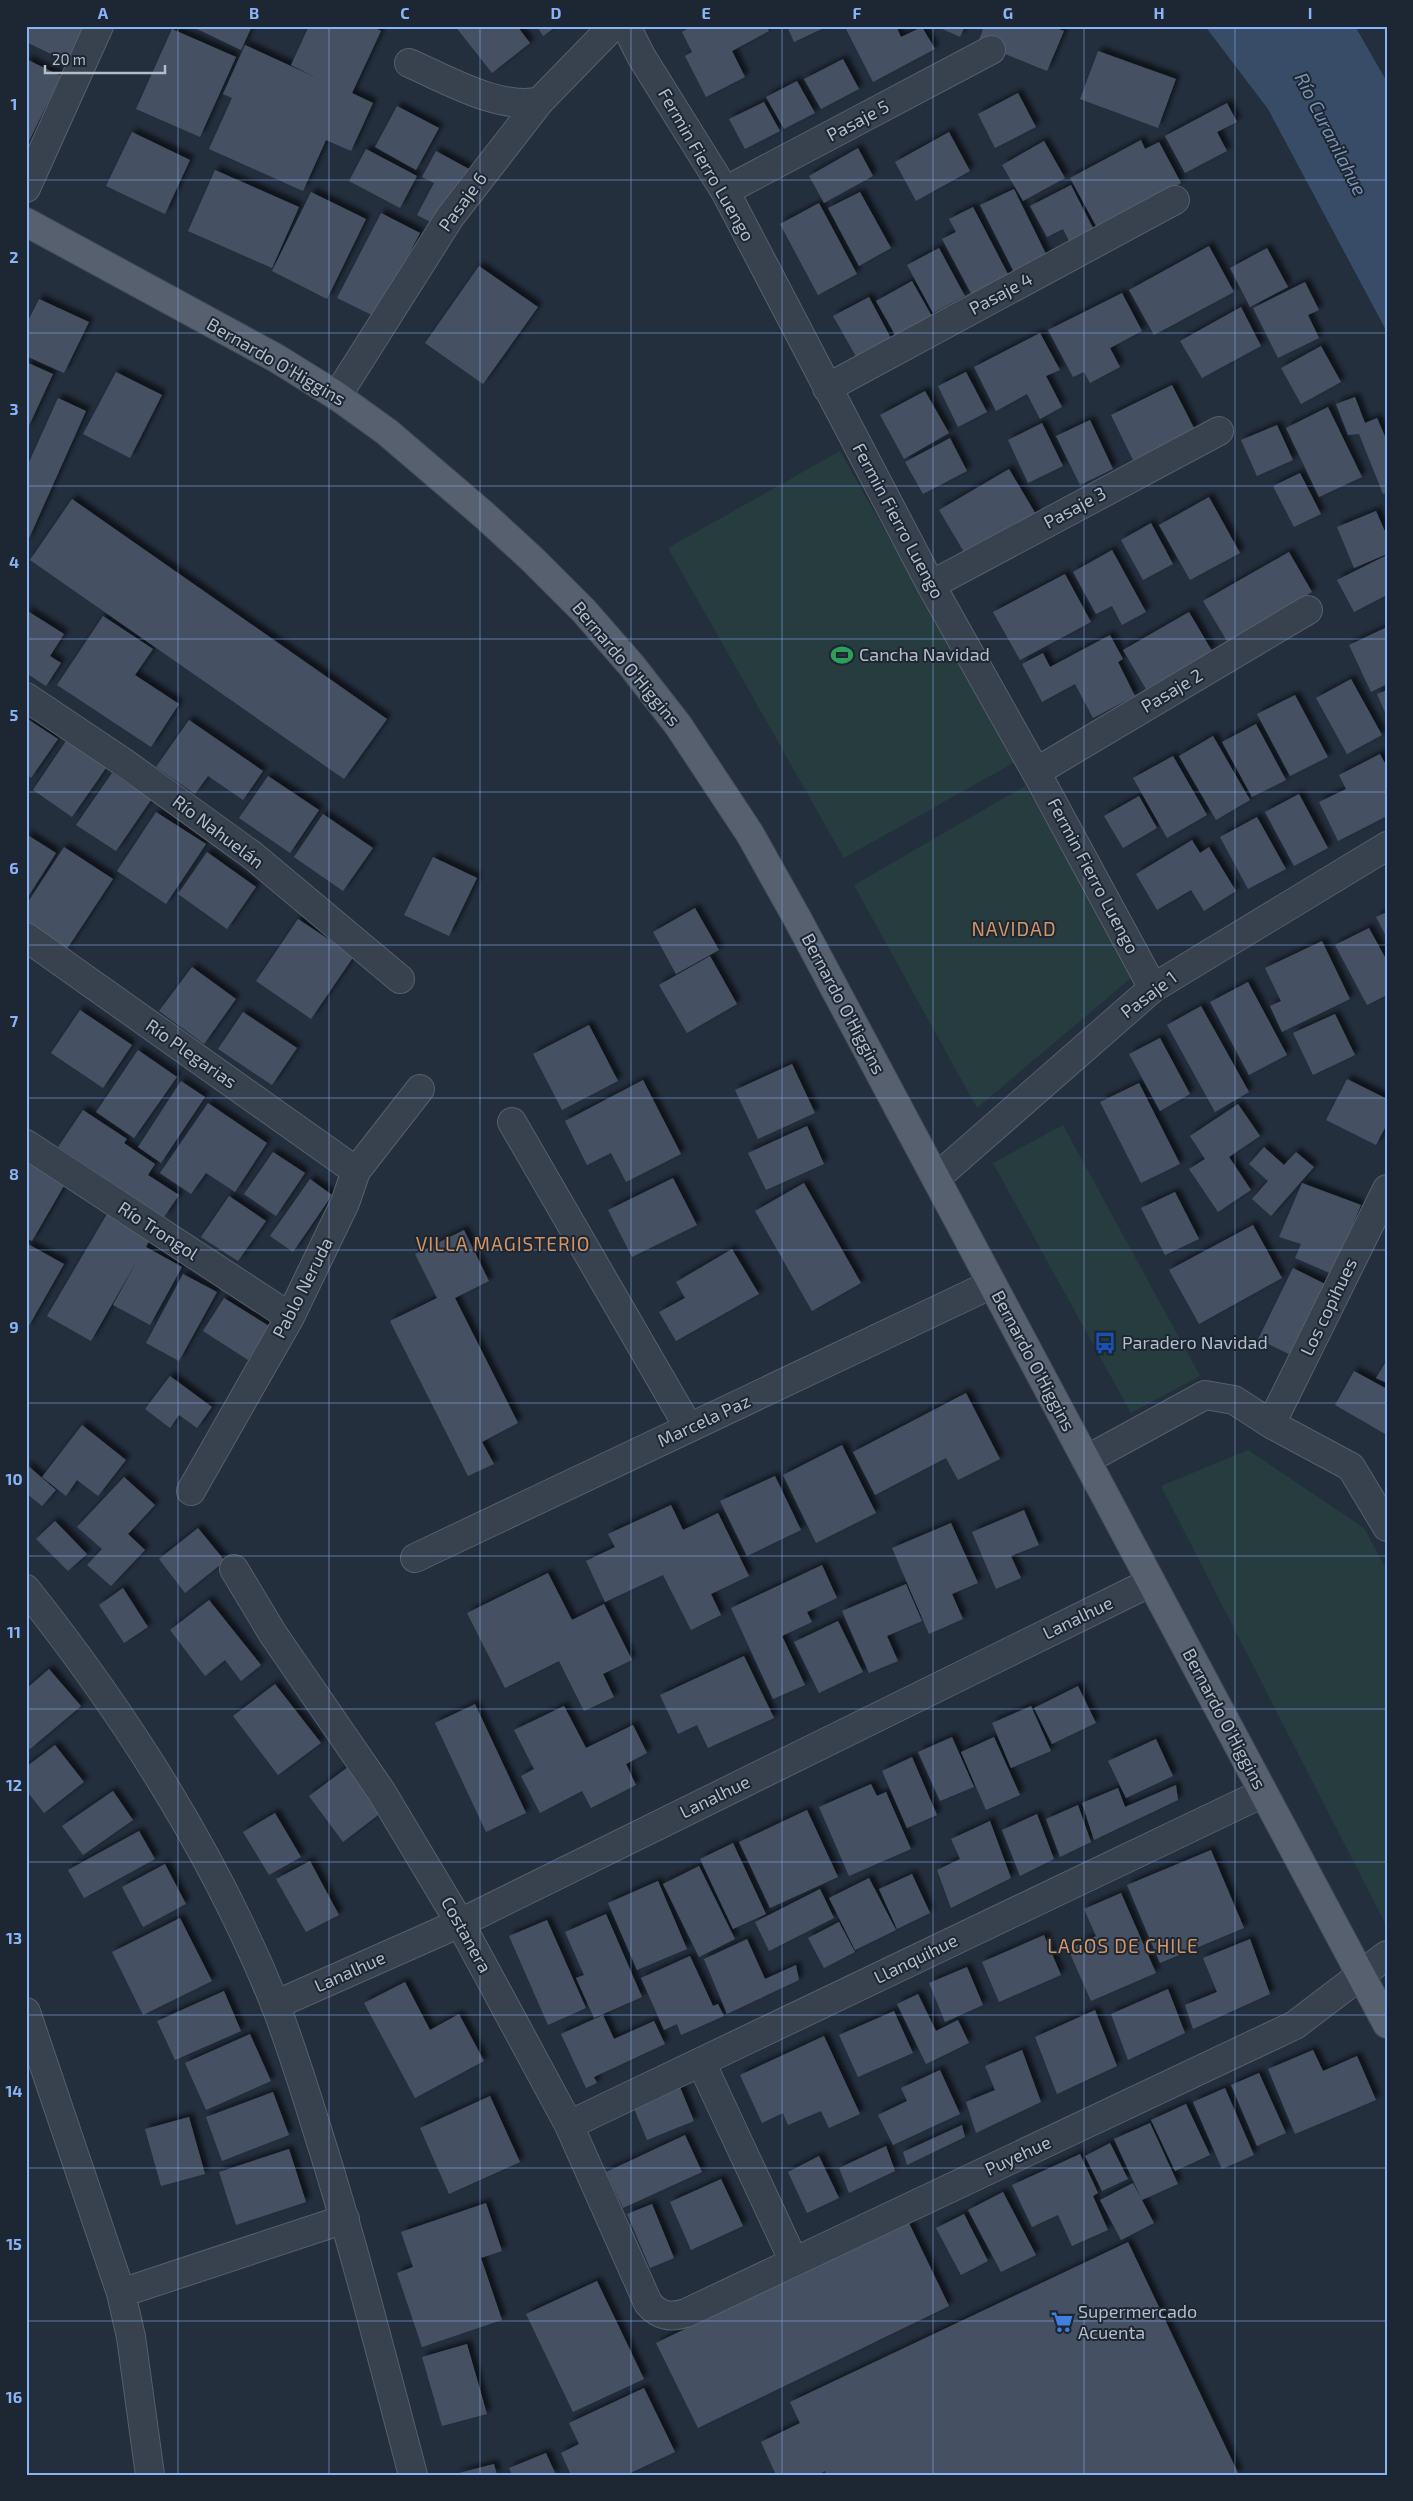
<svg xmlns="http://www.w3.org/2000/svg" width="1413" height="2501" font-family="'Exo 2',sans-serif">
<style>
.green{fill:#263c3f}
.water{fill:#394c67}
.building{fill:#455162;filter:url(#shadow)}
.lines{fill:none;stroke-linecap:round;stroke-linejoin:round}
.minor-casing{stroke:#565f6c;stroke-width:30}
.major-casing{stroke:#414a57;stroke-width:30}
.minor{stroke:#38414e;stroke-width:28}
.major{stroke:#56606e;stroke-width:28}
.grid{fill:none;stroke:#8ab4f8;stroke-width:1;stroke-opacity:0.55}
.labels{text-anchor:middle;stroke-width:4;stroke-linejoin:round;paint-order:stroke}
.street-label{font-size:18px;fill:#b4bcc9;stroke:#1d2633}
.poi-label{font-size:18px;fill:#b4bcc9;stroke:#1d2633;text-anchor:start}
.water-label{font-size:19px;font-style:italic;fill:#7c92b1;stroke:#1d2633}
.neighbourhood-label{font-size:19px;letter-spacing:1px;fill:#d59563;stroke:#1d2633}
.neatline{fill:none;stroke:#8ab4f8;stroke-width:2}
.grid-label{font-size:16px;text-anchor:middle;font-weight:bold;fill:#8ab4f8}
</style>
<defs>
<filter id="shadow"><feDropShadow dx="4.5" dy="-4.5" stdDeviation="2.5" flood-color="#0009"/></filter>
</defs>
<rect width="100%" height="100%" fill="#242f3e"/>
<path class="green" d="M840,451L1015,762L844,858L668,548Z
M1025,786L1137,973L977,1108L854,885Z
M1063,1125L1200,1376L1131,1413L993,1163Z
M1248,1450L1364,1528L1387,1570V1927L1161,1486Z"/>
<path class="water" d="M1205,26H1355L1387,82V332L1268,109Z"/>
<path class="building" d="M26,26H85L68,62L26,42Z
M191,26H252L241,50Z
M309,26H371L381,31L352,93L373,103L351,151L326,140L303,191L209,149L232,98L223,94L245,45L317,78L291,65Z
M455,26H517L530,43L492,73Z
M537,26H557L543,36Z
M693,26H766L769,31L732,51L745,77L706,97L685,56L692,52L682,32Z
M787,26H828L794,42Z
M852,26H896L901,37L922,27L935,49L873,82L846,29Z
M936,26H965L960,37Z
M984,26H1051L1064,31L1047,71L978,43Z
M172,29L236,57L200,137L136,109Z
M1098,51L1176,79L1158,128L1080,99Z
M26,59L61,76L26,147Z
M843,59L859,89L821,109L804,79Z
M797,81L815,113L784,129L766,97Z
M1018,93L1036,127L995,148L978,114Z
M764,102L780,131L745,149L729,119Z
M1227,103L1237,122L1217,132L1227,151L1185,173L1165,136Z
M397,106L439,128L416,170L375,147Z
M132,132L190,160L165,214L106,186Z
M949,132L970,171L916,201L895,162Z
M1141,140L1145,149L1159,142L1181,183L1101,235L1070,178Z
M1044,141L1065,178L1023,201L1002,165Z
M858,148L873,176L824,203L809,176Z
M366,149L417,176L400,208L349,181Z
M436,151L469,169L438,226L417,215L434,183L422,177Z
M215,170L299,207L272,268L188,231Z
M1071,185L1096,234L1072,247L1063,229L1047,237L1030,206Z
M1014,189L1048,258L1015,274L980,205Z
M311,192L366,219L327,299L272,271Z
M860,192L891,248L859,266L828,208Z
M819,203L857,274L818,295L780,224Z
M973,207L1010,278L973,297L942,239L956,232L949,219Z
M381,213L420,233L376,317L337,298Z
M1209,246L1234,292L1154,335L1129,290Z
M939,248L965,296L933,313L907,265Z
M1267,248L1288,287L1250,307L1230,268Z
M479,266L538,307L483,384L425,343Z
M912,281L934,320L898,340L876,301Z
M1305,282L1319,310L1308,315L1319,338L1278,358L1253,308Z
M1122,293L1142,331L1110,348L1120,367L1090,383L1084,372L1073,377L1048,330Z
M869,297L893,342L858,360L833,316Z
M39,299L89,322L64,373L26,356V325Z
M1241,307L1261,346L1202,378L1180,341Z
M1040,333L1060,370L1046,376L1062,407L1040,419L1027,394L996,411L974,367Z
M1321,346L1341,382L1301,404L1281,368Z
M26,362L53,374L26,432Z
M116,372L162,395L130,458L83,434Z
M966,372L987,412L958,427L938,386Z
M1172,385L1195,430L1133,460L1111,415Z
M925,391L949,433L904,459L880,415Z
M1355,397L1365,423L1377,418L1387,441V492L1383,494L1359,434L1348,435L1336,404Z
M58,398L86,411L26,545V469Z
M1328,407L1362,477L1319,497L1286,428Z
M1090,420L1113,469L1080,485L1056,436Z
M1042,423L1063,466L1028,483L1008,440Z
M1277,425L1293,460L1257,476L1241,440Z
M950,438L967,471L923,494L905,462Z
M1009,469L1037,516L967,557L939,510Z
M1300,473L1321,514L1294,527L1273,486Z
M1209,497L1240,553L1190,580L1159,525Z
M72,499L387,719L344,779L30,560Z
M1376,511L1387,536V554L1354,568L1337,527Z
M1151,523L1173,564L1143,580L1121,540Z
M1112,550L1146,612L1122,625L1112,606L1096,614L1073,572Z
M1289,552L1312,592L1227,641L1203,601Z
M1387,555V595L1354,612L1337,580Z
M1065,574L1091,622L1020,660L993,612Z
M26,610L64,634L50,656L61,663L46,686L26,673Z
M1189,612L1212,651L1146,689L1123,650Z
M103,616L153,649L135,675L179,704L151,747L57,685Z
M1387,627V684L1371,692L1349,645Z
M1110,635L1123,659L1118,662L1135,696L1093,718L1075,684L1042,702L1022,664L1043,653L1050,667Z
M1351,679L1382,735L1347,754L1316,698Z
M1387,690V717L1377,694Z
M1295,695L1328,757L1290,776L1257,714Z
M26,718L58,739L31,778L26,774Z
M189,720L263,771L243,800L208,776L195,794L156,767Z
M1256,724L1286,780L1252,797L1222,742Z
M1213,736L1250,800L1216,820L1179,756Z
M66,741L106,768L72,817L33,790Z
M1380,754L1387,767V816L1338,841L1319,802L1346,789L1339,775Z
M1173,756L1207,815L1167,838L1133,778Z
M112,773L151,800L116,851L76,825Z
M268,776L319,810L290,853L239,818Z
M1299,794L1328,848L1294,866L1265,812Z
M1139,796L1157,828L1123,848L1104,816Z
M156,812L206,844L166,904L117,871Z
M323,814L373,848L343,891L294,857Z
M1257,817L1286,869L1248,889L1220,837Z
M26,834L56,853L26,900Z
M1192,840L1200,853L1209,847L1236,891L1204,911L1191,890L1157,910L1136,874Z
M64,847L113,879L65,952L26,927V905Z
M207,852L256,887L227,929L178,894Z
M433,857L477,878L449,936L404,915Z
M695,908L719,950L676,974L653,932Z
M1387,912V938L1376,917Z
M298,919L354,956L311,1019L256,981Z
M1369,928L1387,961V995L1367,1005L1335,945Z
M1322,941L1350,999L1282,1032L1270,1006L1281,1001L1265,968Z
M710,956L737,1004L687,1033L659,985Z
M192,967L236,999L204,1044L159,1011Z
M1248,982L1287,1055L1249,1075L1210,1002Z
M1201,1006L1249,1092L1215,1112L1167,1025Z
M80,1010L132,1045L103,1088L51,1053Z
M243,1012L297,1048L272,1085L218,1049Z
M1335,1014L1355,1055L1313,1075L1293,1033Z
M589,1025L618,1081L562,1110L533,1054Z
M1160,1038L1190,1094L1160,1111L1129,1054Z
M138,1050L177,1077L134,1138L96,1112Z
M792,1064L815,1113L758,1139L735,1090Z
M1347,1079L1387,1099V1124L1376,1145L1326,1120Z
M643,1080L681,1154L626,1182L611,1153L587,1165L565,1121Z
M181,1081L205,1097L161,1163L138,1147Z
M1139,1083L1180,1164L1141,1183L1100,1102Z
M208,1103L267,1143L235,1192L206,1173L191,1194L160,1173Z
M1238,1104L1260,1136L1229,1157L1251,1190L1218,1212L1189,1169L1205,1159L1190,1136Z
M83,1110L127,1139L124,1143L155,1164L148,1175L179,1195L164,1217L58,1147Z
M807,1126L824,1164L766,1190L748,1153Z
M1264,1147L1284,1165L1296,1152L1314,1167L1271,1216L1252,1199L1268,1181L1249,1164Z
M273,1152L305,1173L276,1216L244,1194Z
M26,1162L65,1184L32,1241L26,1238Z
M673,1178L697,1225L632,1257L608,1210Z
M310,1179L332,1195L293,1252L270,1236Z
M804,1183L861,1283L812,1311L755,1211Z
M1302,1183L1361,1205L1332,1274L1295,1258L1301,1244L1279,1237Z
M1175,1192L1199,1239L1165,1255L1141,1208Z
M229,1196L266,1221L238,1261L201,1237Z
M107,1214L150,1239L146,1247L182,1267L150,1325L113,1305L138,1259L91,1341L47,1316Z
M1253,1225L1282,1278L1199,1324L1169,1270Z
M464,1230L489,1281L455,1298L518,1423L482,1442L494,1464L468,1476L390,1321L437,1298L415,1254Z
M26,1243L64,1264L26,1331Z
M732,1249L759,1294L676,1341L659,1312L685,1298L676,1282Z
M1293,1268L1327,1285L1291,1355L1258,1339Z
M183,1274L217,1292L179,1361L146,1343Z
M224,1298L269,1326L248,1360L203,1331Z
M1387,1360V1383L1376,1378Z
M1354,1371L1387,1389V1435L1335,1405Z
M170,1376L212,1407L197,1428L179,1415L170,1428L145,1409Z
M966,1393L1000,1459L958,1480L946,1458L875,1495L853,1452Z
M82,1425L126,1460L98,1496L77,1480L66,1496L42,1477Z
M842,1445L876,1513L816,1543L783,1475Z
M26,1464L56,1490L42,1506L26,1493Z
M775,1476L801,1530L747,1556L720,1501Z
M124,1477L155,1505L128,1534L145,1550L111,1586L87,1565L102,1549L77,1527Z
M671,1505L683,1530L718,1513L749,1576L711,1594L721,1615L691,1630L663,1575L605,1602L586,1561L615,1547L608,1534Z
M1024,1510L1039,1545L1011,1556L1021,1578L996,1589L972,1532Z
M55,1521L87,1554L68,1571L36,1539Z
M951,1523L978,1583L952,1594L963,1619L929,1634L892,1548Z
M198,1528L225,1561L185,1593L159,1559Z
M822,1565L837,1598L807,1612L812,1622L782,1636L805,1685L773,1699L731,1608Z
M548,1573L572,1620L604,1604L632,1660L603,1674L614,1697L584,1711L559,1661L505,1688L467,1613Z
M906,1584L922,1621L887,1636L898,1661L869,1673L842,1611Z
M123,1588L148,1627L124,1643L99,1605Z
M209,1600L261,1665L241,1681L225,1660L205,1676L170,1630Z
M838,1621L863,1672L819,1693L794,1642Z
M744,1656L774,1718L708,1748L697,1725L678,1734L660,1695Z
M49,1669L81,1706L30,1749L26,1745V1689Z
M275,1684L321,1743L278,1775L233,1716Z
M1078,1686L1096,1723L1052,1744L1034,1708Z
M475,1704L526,1813L486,1832L435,1723Z
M564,1706L586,1748L633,1725L647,1753L626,1764L636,1785L591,1808L582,1791L540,1813L521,1776L534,1769L514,1730Z
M1031,1706L1051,1751L1011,1768L992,1723Z
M952,1737L974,1787L940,1801L918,1752Z
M994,1737L1020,1795L986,1810L961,1752Z
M1156,1739L1173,1776L1126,1798L1108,1761Z
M55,1745L84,1782L44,1813L26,1790V1767Z
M912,1757L937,1815L907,1828L882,1771Z
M348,1767L382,1812L343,1842L309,1796Z
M871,1784L877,1796L886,1792L911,1849L849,1876L819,1807Z
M1176,1785L1178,1800L1094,1840L1082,1803L1118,1788L1125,1807Z
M113,1791L133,1820L83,1855L62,1826Z
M1078,1805L1091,1842L1060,1857L1046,1819Z
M807,1810L838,1877L770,1908L739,1842Z
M275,1813L301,1857L269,1875L243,1832Z
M1037,1814L1054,1859L1020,1876L1002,1830Z
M990,1821L1011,1878L951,1908L937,1870L960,1859L951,1839Z
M139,1831L155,1859L84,1898L68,1870Z
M733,1843L766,1914L733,1929L700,1859Z
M1211,1850L1244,1928L1160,1963L1127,1885Z
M310,1861L339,1915L306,1932L276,1879Z
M165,1864L186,1904L143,1927L122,1887Z
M699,1866L735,1939L699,1957L663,1884Z
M912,1874L930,1913L897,1929L879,1889Z
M869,1878L896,1930L855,1950L829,1898Z
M658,1881L687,1949L637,1970L608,1903Z
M820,1889L834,1918L769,1951L755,1922Z
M1121,1893L1156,1973L1091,2001L1068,1949L1096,1936L1084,1909Z
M606,1914L642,1997L594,2018L576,1978L584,1975L565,1932Z
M180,1918L212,1981L143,2015L112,1952Z
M547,1920L586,2008L548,2025L509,1936Z
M839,1922L855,1952L824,1968L808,1938Z
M1044,1935L1061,1975L999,2002L982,1962Z
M747,1939L765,1979L796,1965L799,1980L727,2014L704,1959Z
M1250,1939L1270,1994L1193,2029L1185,2005L1217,1992L1203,1958Z
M690,1956L713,2006L718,2004L724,2016L681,2035L677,2024L664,2030L641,1978Z
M967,1967L983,2005L945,2022L929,1983Z
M405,1982L430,2030L459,2014L484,2061L415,2098L364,2003Z
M1168,1989L1185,2033L1128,2060L1111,2014Z
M224,1991L241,2031L175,2060L157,2021Z
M918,1994L936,2031L958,2020L969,2043L926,2064L897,2004Z
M1095,2010L1117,2066L1057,2094L1035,2037Z
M894,2011L913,2053L858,2077L839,2035Z
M603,2015L614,2039L654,2021L665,2044L594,2077L597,2083L586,2088L561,2034Z
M250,2034L271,2081L206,2110L185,2063Z
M824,2036L860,2114L829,2128L821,2111L788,2125L783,2113L762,2123L740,2075Z
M1022,2050L1041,2102L976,2133L966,2102L995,2090L985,2066Z
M1313,2050L1323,2071L1357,2056L1376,2100L1295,2134L1268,2069Z
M940,2070L960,2114L893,2145L878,2115L907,2101L901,2088Z
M1259,2073L1286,2133L1257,2146L1231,2085Z
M680,2087L694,2121L647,2140L633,2106Z
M1225,2088L1254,2155L1222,2169L1193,2102Z
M273,2092L289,2135L222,2161L206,2117Z
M490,2096L520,2162L449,2194L420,2128Z
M1186,2104L1210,2155L1175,2171L1151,2120Z
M189,2117L205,2174L161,2186L145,2129Z
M1150,2123L1178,2184L1142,2200L1114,2139Z
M962,2125L965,2137L907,2165L903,2152Z
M685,2135L702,2172L623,2208L606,2172Z
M1110,2143L1128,2179L1102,2191L1085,2156Z
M886,2146L895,2171L849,2193L839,2168Z
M289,2149L306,2202L236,2225L219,2172Z
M1080,2154L1098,2193L1093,2196L1108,2230L1072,2246L1058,2215L1032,2227L1012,2185Z
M819,2156L839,2198L807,2213L788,2172Z
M721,2179L743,2226L691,2250L670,2202Z
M1133,2183L1154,2223L1121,2240L1100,2200Z
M1003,2192L1036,2255L1001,2272L968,2210Z
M486,2203L502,2251L481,2258L502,2320L422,2347L397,2273L413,2267L401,2232Z
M652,2204L674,2258L650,2268L627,2214Z
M964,2214L988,2261L961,2275L936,2228Z
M908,2221L949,2306L698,2428L656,2343Z
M1128,2242L1239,2475H827L825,2471L818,2475H776L761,2442L800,2423L790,2402Z
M597,2281L644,2379L573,2412L526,2314Z
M467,2344L487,2414L442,2426L422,2357Z
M644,2388L675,2452L626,2475H571L561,2453L579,2444L569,2423Z
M546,2453L556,2475H512L509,2468Z
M494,2464L497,2475H455V2474Z"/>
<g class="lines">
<g class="minor-casing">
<path id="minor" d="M626,26L641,56L725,191L931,585L1036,772L1153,988
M409,63C446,79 500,111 540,101
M26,188L99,26
M725,191L991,50
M827,388L1175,200
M337,396L450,217L540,101L613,26
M931,585L1219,431
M26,697L123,762L252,855L400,979
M1036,772L1308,610
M26,937L356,1171
M512,1122L689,1428
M26,1144L290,1317
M936,1178L1153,988L1387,846
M1271,1424L1387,1189
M1086,1460L1205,1395L1234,1400L1271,1424L1351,1467L1387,1527
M191,1491L290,1317L345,1203L356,1171L420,1089
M415,1558L992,1284
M234,1569L273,1634L381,1791L460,1923L569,2125L648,2303C659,2316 670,2318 686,2313L1295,2025L1387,1955
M26,1589C127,1716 214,1853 275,2004C292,2048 306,2094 320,2139C355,2250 383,2362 413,2475
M275,2005L460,1923L1151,1582
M26,2012L121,2293L131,2337L150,2475
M701,2062L794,2262
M569,2125L1263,1793
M121,2293L345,2219"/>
</g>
<g class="major-casing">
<path id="major" d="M26,222L276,358L337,396L387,432L484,515L532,559L584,611L632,666L678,725L750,834L797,918L1387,2024"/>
</g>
<use href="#minor" class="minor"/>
<use href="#major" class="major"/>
</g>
<path class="grid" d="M178,26V2475M329,26V2475M480,26V2475M631,26V2475M782,26V2475M933,26V2475M1084,26V2475M1235,26V2475M26,180H1387M26,333H1387M26,486H1387M26,639H1387M26,792H1387M26,945H1387M26,1098H1387M26,1250H1387M26,1403H1387M26,1556H1387M26,1709H1387M26,1862H1387M26,2015H1387M26,2168H1387M26,2321H1387"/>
<defs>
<g id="stadium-bare" transform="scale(1.725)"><path d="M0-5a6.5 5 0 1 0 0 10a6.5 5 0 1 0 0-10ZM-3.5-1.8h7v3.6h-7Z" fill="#2e9e5b" stroke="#1d2633" stroke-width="2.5" paint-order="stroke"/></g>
<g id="bus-bare" transform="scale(1.725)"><path d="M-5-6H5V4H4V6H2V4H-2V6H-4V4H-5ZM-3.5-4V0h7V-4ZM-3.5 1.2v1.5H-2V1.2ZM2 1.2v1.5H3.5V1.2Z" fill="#1a4fb4" stroke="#1d2633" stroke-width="2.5" paint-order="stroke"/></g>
<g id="supermarket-bare" transform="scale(1.725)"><path d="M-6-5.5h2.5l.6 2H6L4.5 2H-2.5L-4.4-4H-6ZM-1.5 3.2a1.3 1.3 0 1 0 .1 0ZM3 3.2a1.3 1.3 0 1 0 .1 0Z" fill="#3f7fe0" stroke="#1d2633" stroke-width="2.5" paint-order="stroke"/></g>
</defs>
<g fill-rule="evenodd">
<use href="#stadium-bare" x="842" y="655"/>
<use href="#bus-bare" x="1105" y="1343"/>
<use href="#supermarket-bare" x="1062" y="2322"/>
</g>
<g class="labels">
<g class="street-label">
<text transform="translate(858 121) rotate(-28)" y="6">Pasaje 5</text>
<text transform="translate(706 165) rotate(60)" y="6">Fermin Fierro Luengo</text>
<text transform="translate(463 202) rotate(-54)" y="6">Pasaje 6</text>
<text transform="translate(1001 294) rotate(-28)" y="6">Pasaje 4</text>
<text transform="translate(276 362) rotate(30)" y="6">Bernardo O'Higgins</text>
<text transform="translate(1075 508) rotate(-28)" y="6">Pasaje 3</text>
<text transform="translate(898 521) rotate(62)" y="6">Fermin Fierro Luengo</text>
<text transform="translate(626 664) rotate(50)" y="6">Bernardo O'Higgins</text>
<text transform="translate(1172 691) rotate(-31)" y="6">Pasaje 2</text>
<text transform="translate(218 832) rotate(37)" y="6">Río Nahuelán</text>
<text transform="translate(1093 876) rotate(62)" y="6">Fermin Fierro Luengo</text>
<text transform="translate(1149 995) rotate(-37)" y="6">Pasaje 1</text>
<text transform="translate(843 1004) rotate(62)" y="6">Bernardo O'Higgins</text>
<text transform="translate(191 1054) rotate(35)" y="6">Río Plegarias</text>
<text transform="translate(158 1231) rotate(33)" y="6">Río Trongol</text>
<text transform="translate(303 1288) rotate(-63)" y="6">Pablo Neruda</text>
<text transform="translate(1329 1307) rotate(-64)" y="6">Los copihues</text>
<text transform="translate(1033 1361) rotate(62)" y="6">Bernardo O'Higgins</text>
<text transform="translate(704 1421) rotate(-25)" y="6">Marcela Paz</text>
<text transform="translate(1078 1618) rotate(-26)" y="6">Lanalhue</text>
<text transform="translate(1224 1719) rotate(62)" y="6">Bernardo O'Higgins</text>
<text transform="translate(715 1797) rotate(-26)" y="6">Lanalhue</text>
<text transform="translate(466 1935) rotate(61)" y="6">Costanera</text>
<text transform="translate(916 1959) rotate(-26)" y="6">Llanquihue</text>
<text transform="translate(350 1972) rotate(-24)" y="6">Lanalhue</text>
<text transform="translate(1018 2156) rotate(-25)" y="6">Puyehue</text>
</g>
<g class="poi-label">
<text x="859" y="661">Cancha Navidad</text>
<text x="1122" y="1349">Paradero Navidad</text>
<text x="1078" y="2318">Supermercado<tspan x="1078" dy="21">Acuenta</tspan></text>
</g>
<g class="water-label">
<text transform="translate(1331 134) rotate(63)" y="7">Río Curanilahue</text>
</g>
<g class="neighbourhood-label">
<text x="1014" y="936">NAVIDAD</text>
<text x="503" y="1251">VILLA MAGISTERIO</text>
<text x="1123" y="1953">LAGOS DE CHILE</text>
</g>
</g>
<rect width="1413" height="2501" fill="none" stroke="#1d2633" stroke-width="55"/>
<path d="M45 65v8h120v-8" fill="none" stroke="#b4bcc9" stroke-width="2.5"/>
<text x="52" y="65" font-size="15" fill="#b4bcc9" stroke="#1d2633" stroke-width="4" paint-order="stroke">20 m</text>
<rect x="28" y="28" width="1358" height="2446" class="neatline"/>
<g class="grid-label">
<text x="103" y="19">A</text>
<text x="254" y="19">B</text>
<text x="405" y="19">C</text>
<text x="556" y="19">D</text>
<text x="706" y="19">E</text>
<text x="857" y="19">F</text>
<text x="1008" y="19">G</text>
<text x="1159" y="19">H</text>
<text x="1310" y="19">I</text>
<text x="14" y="110">1</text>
<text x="14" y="263">2</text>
<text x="14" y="415">3</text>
<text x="14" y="568">4</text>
<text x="14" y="721">5</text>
<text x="14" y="874">6</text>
<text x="14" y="1027">7</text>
<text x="14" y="1180">8</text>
<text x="14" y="1333">9</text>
<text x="14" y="1485">10</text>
<text x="14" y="1638">11</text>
<text x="14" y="1791">12</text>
<text x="14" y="1944">13</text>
<text x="14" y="2097">14</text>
<text x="14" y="2250">15</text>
<text x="14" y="2403">16</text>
</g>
</svg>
